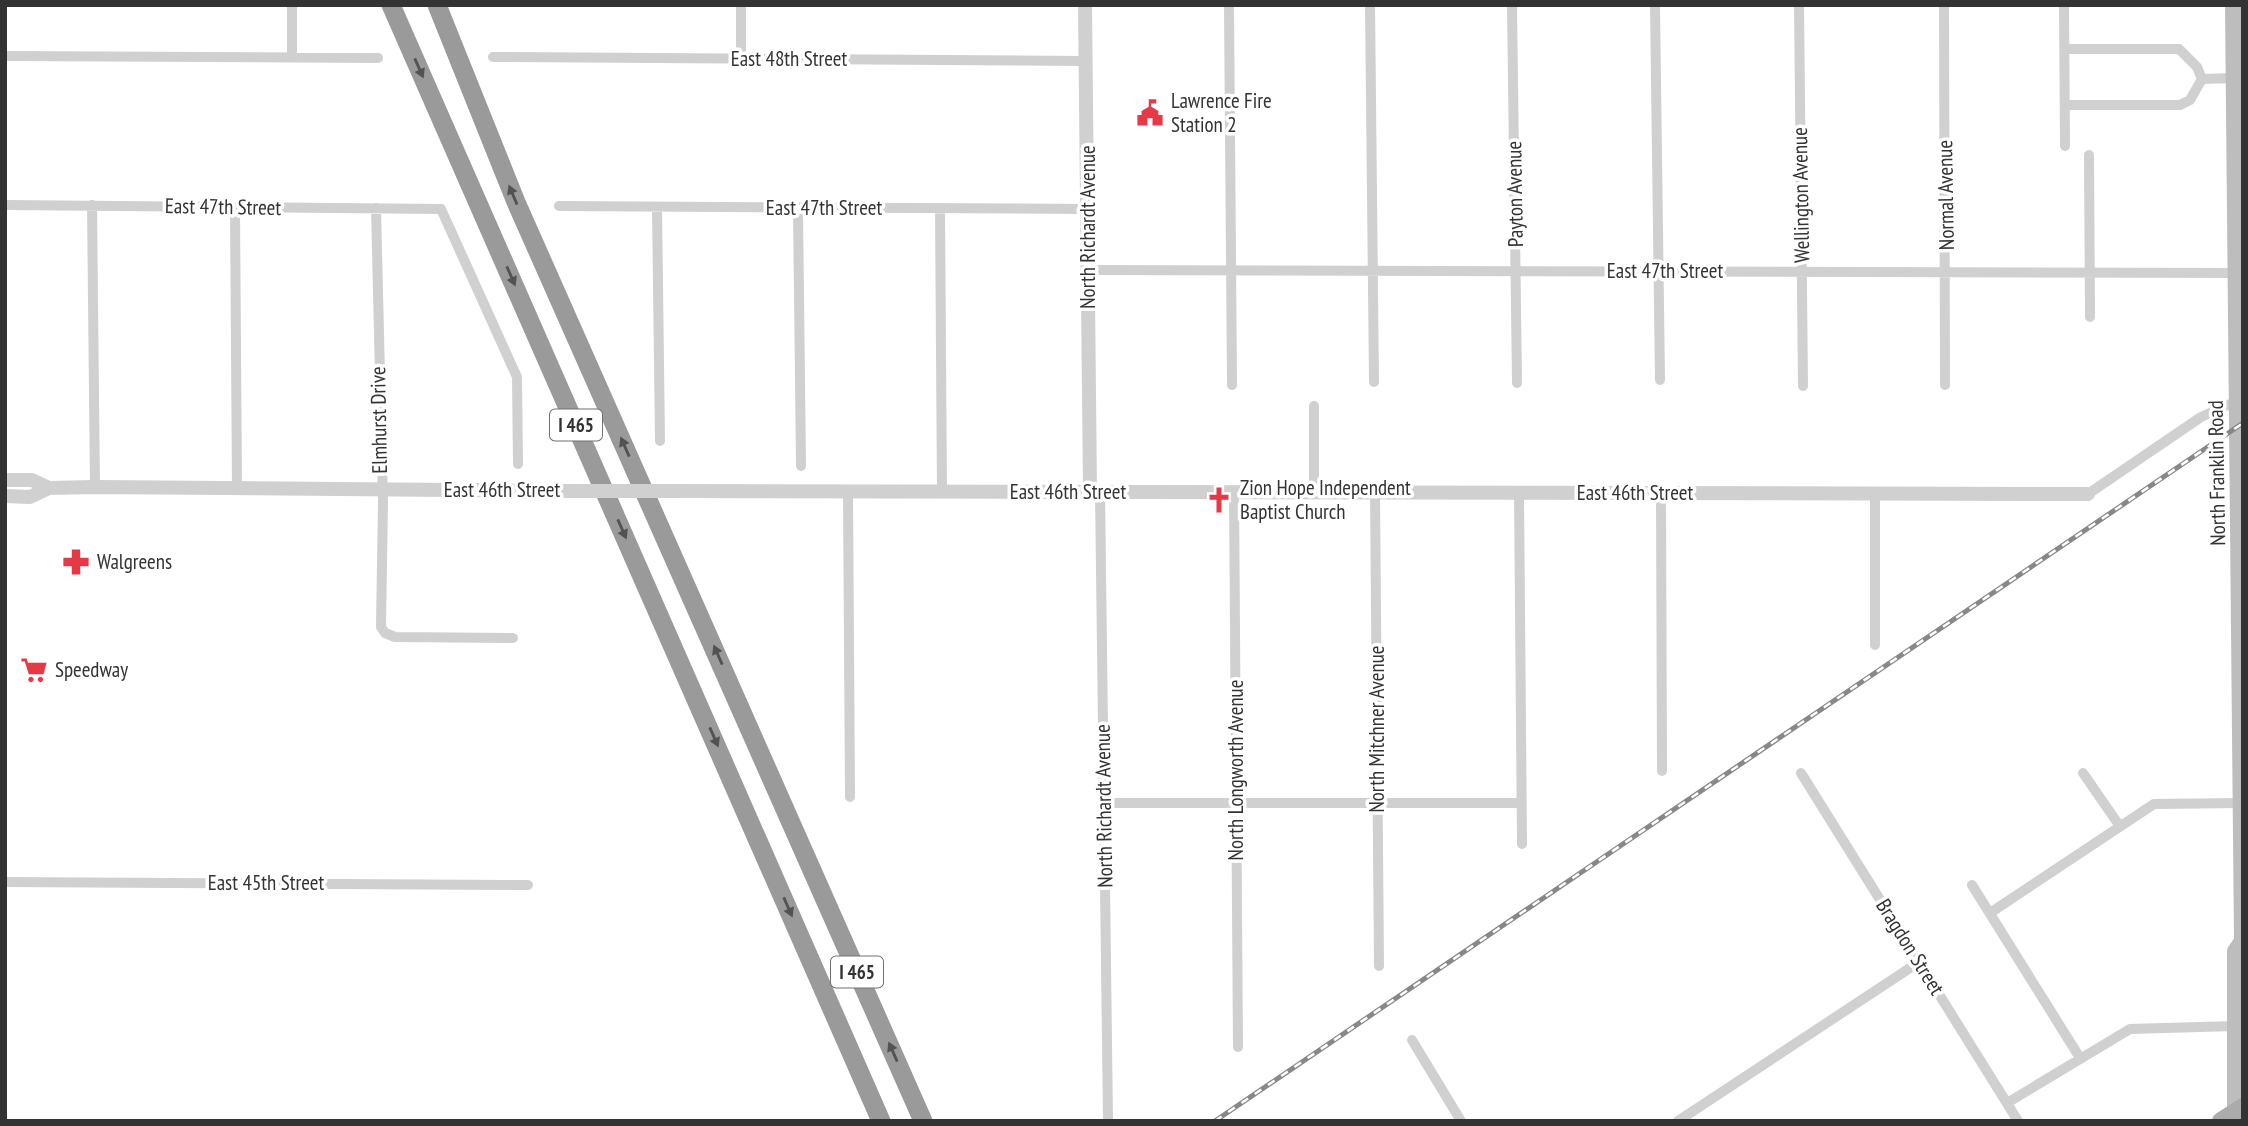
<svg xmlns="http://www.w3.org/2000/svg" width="2248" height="1126" font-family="'PT Sans Narrow',sans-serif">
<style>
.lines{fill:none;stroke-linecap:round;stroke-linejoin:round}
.minor{stroke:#d0d0d0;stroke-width:10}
.tertiary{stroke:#d0d0d0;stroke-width:14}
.secondary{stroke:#bdbdbd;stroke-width:16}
.primary{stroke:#ababab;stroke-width:18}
.motorway{stroke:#9a9a9a;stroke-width:19}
.rail-casing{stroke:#888;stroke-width:5}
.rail{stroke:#fff;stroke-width:2.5;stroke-dasharray:8;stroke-linecap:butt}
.tertiary-bridge{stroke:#d0d0d0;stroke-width:14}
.oneway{fill:#525252}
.labels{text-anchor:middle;stroke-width:7;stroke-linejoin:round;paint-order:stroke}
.shield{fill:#fff;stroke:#707070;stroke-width:2}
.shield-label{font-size:19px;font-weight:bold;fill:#333}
.street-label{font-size:21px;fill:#333;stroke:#fff}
.poi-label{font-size:21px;fill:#333;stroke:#fff;text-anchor:start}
</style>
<rect width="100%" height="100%" fill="#fff"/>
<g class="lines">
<path class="minor" d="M292,5V57
M741,5V59
M1229,5L1232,385
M1370,5L1374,382
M1512,5L1517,383
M1655,5L1660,380
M1799,5L1803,386
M1944,5L1945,385
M2064,5L2065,146
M2065,49H2179L2197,67L2202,79L2233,78
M5,56L378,58
M493,57L1086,61
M2065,105H2180L2190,100L2202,79
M2089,155L2090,317
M5,205L441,209L517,377L518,464
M92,205L95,487
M559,206L1088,209
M235,207L237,488
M657,207L660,441
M376,208L383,501L381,627L385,633L395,637L513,638
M798,209L801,466
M940,209L942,492
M1088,270L2240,273
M1100,491L1108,1121
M848,492L850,797
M1234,492L1238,1047
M1314,492V406
M1375,492L1379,966
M1519,493L1522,844
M1661,493L1662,771
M2088,494L2201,417L2237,401
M1875,645V494
M1801,773L2018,1121
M2083,773L2119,825
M1104,803H1521
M5,882L528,885
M1972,885L2080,1058
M1990,913L2154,804L2241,803
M1412,1040L1461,1121
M2007,1103L2130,1029L2235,1026
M1678,1121L1919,962"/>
<path class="tertiary" d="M1085,5L1090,491
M5,480H32L49,488
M678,491L2088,494
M5,496L30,497L49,488L95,487L573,491"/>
<path class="secondary" d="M2233,5L2242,941L2235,951V1121"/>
<path class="primary" d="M2221,1121L2243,1107"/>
<path class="motorway" d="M391,5L881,1121
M437,5L516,202L923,1121"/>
<g class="rail-casing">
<path id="rail" d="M1215,1121L2243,423"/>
</g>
<use href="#rail" class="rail"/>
<path class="tertiary-bridge" d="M573,491H678"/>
</g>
<defs><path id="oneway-solid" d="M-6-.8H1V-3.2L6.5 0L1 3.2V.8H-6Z" transform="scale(1.75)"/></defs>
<g class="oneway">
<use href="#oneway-solid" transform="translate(419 68) rotate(66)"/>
<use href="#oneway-solid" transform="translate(513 195) rotate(-113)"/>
<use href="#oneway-solid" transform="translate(511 276) rotate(66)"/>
<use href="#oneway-solid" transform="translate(625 447) rotate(-114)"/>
<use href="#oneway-solid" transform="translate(622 529) rotate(66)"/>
<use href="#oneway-solid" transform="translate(718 655) rotate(-114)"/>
<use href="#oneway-solid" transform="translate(714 737) rotate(66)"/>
<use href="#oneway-solid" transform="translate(788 907) rotate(66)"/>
<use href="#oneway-solid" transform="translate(893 1052) rotate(-114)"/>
</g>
<defs>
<g id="civic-bare" transform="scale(2.1)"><path d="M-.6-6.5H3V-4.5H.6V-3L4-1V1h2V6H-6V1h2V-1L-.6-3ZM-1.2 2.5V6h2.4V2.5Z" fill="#e63946" stroke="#fff" stroke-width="2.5" paint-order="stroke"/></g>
<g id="church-bare" transform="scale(2.1)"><path d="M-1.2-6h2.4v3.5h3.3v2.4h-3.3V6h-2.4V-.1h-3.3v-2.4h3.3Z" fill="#e63946" stroke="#fff" stroke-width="2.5" paint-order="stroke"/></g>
<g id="pharmacy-bare" transform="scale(2.1)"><path d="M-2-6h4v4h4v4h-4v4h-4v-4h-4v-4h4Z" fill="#e63946" stroke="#fff" stroke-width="2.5" paint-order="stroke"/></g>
<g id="supermarket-bare" transform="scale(2.1)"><path d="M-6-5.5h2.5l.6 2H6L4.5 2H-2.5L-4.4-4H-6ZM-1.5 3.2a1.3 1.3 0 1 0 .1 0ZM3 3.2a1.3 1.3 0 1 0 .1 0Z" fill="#e63946" stroke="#fff" stroke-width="2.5" paint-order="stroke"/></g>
</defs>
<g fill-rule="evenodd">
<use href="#civic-bare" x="1150" y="113"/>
<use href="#church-bare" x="1219" y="500"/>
<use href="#pharmacy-bare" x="76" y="562"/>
<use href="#supermarket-bare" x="34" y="670"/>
</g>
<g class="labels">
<g class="shield">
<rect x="550" y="409.5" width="52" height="31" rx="5"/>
<rect x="831" y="956.5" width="52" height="31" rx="5"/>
</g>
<g class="shield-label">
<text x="576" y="432">I 465</text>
<text x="857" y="979">I 465</text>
</g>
<g class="street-label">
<text x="789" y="66">East 48th Street</text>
<text transform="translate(1515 194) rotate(-91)" y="7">Payton Avenue</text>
<text transform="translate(1801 195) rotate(-91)" y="7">Wellington Avenue</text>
<text transform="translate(1946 195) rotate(-91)" y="7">Normal Avenue</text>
<text transform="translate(223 207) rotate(1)" y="7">East 47th Street</text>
<text x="824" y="215">East 47th Street</text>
<text transform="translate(1088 227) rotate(-90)" y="7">North Richardt Avenue</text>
<text x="1665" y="278">East 47th Street</text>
<text transform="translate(379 420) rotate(-91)" y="7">Elmhurst Drive</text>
<text transform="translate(2217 473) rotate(-91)" y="7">North Franklin Road</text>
<text x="502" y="497">East 46th Street</text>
<text x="1068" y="499">East 46th Street</text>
<text x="1635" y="500">East 46th Street</text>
<text transform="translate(1377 729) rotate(-90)" y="7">North Mitchner Avenue</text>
<text transform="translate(1236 770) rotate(-90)" y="7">North Longworth Avenue</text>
<text transform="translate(1104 806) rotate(-91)" y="7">North Richardt Avenue</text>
<text x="266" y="890">East 45th Street</text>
<text transform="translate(1910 947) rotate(58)" y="7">Bragdon Street</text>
</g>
<g class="poi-label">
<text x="1171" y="108">Lawrence Fire<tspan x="1171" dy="24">Station 2</tspan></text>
<text x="1240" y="495">Zion Hope Independent<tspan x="1240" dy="24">Baptist Church</tspan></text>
<text x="97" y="569">Walgreens</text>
<text x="55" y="677">Speedway</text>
</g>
</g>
<rect width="2248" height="1126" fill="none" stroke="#333333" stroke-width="14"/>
</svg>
